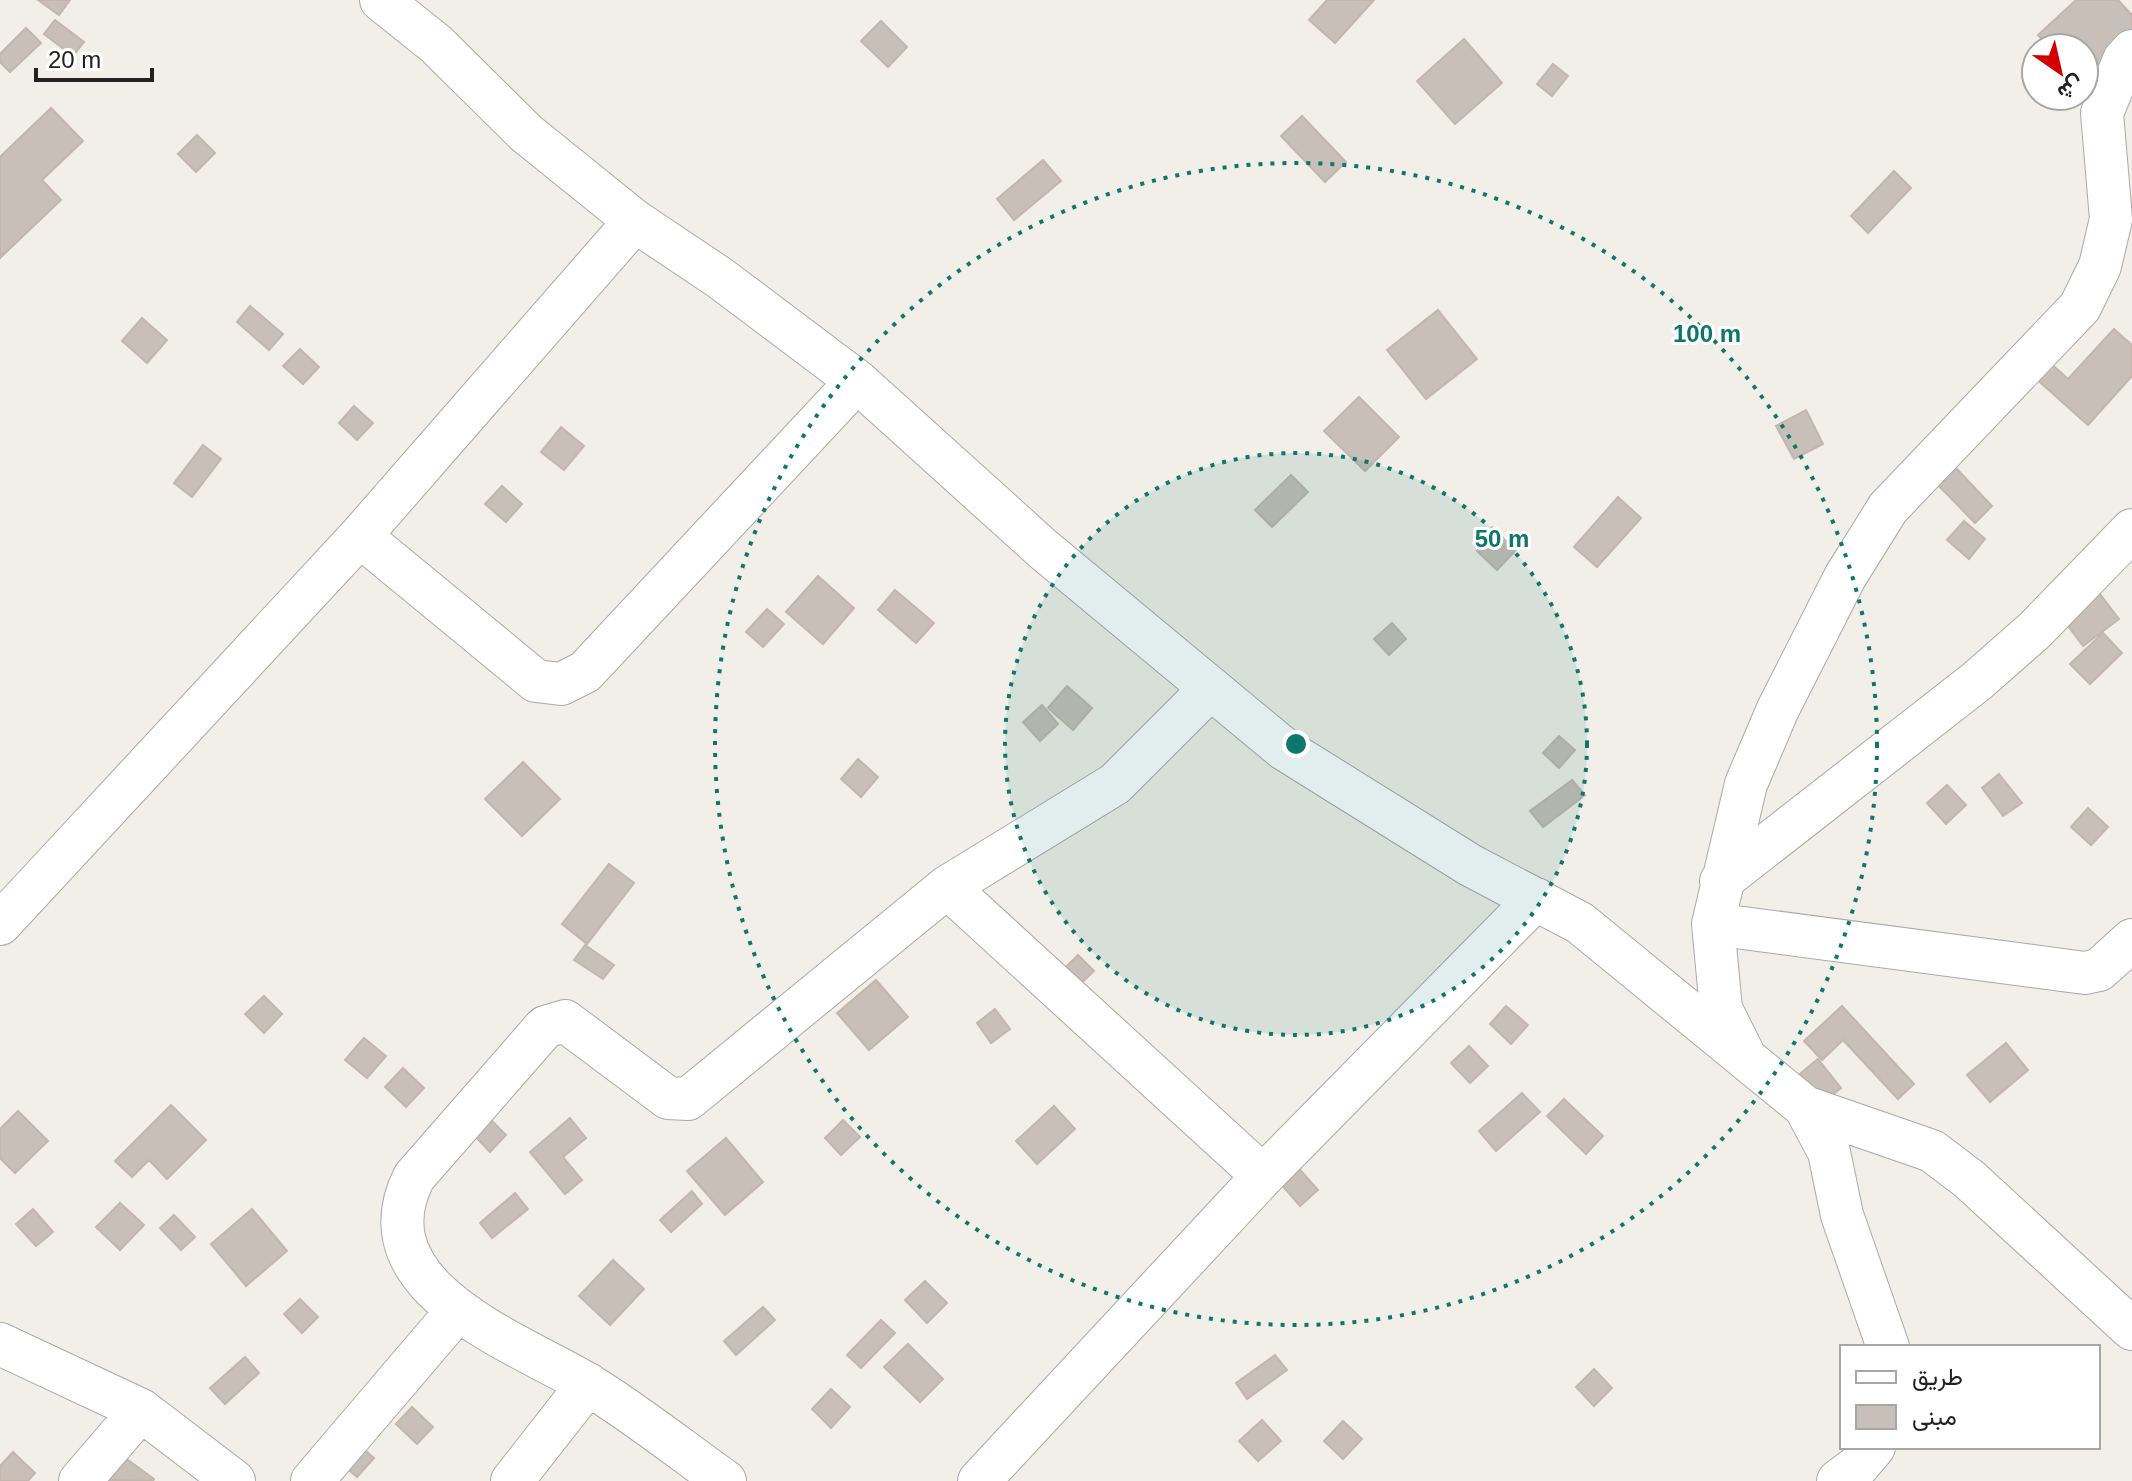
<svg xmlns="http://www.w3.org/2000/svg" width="2132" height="1481" font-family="Arial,Vazirmatn,sans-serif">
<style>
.building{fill:#c7bfb8;stroke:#c4b6ab;stroke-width:2}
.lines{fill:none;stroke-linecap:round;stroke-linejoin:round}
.street-casing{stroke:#a9a9a9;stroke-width:44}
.street{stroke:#fff;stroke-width:42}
.ring{fill:none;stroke:#0f766e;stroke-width:4;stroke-dasharray:4 8}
.centre{fill:#0f766e;stroke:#fff;stroke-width:4}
.ring-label{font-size:24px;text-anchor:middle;font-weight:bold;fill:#0f766e;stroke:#fff;stroke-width:6;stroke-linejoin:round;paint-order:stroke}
</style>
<rect width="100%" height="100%" fill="#f2efe9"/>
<path class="building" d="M38,0H70L59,15Z
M1327,0H1374L1335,43L1309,20Z
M2076,0H2118L2132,15V60L2093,96L2084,86V48H2050L2038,35Z
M55,20L84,42L73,56L44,34Z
M881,21L907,47L888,67L861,41Z
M26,28L41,43L10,72L0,62V54Z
M1464,39L1502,83L1455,124L1417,81Z
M1553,64L1568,76L1552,96L1537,84Z
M51,108L83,141L42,180L61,200L0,258V157Z
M1302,116L1346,162L1325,182L1281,136Z
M197,135L215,153L196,172L178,154Z
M1043,160L1061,181L1014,220L997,199Z
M1894,171L1911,188L1868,233L1851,216Z
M250,306L283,334L269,350L237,322Z
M1438,310L1477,359L1426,399L1387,350Z
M142,318L167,340L147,363L122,341Z
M2114,329L2132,345V376L2088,425L2033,376L2047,360L2068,379Z
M300,349L319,367L303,384L283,366Z
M1359,397L1399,437L1365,471L1324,431Z
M354,406L373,423L357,440L339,423Z
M1806,410L1823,444L1794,459L1776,426Z
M561,427L584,446L564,470L541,452Z
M203,445L221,459L192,497L174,483Z
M1954,466L1992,506L1975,523L1936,483Z
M1291,475L1308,492L1272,527L1255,510Z
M502,486L522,504L506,522L485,504Z
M1618,497L1641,518L1597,567L1574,547Z
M1964,521L1985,539L1969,559L1947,540Z
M1496,532L1516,550L1497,570L1477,551Z
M818,576L854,608L823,644L786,612Z
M2087,577L2119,619L2083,646L2051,603Z
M895,590L934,623L916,643L878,610Z
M767,609L784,624L763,647L746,632Z
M1392,623L1406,639L1389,655L1374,639Z
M2103,633L2122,653L2090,684L2070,664Z
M1067,686L1092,708L1073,730L1048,708Z
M1042,705L1058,724L1040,741L1023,722Z
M1559,736L1575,750L1559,768L1543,753Z
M858,759L878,777L861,797L841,779Z
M523,762L560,799L522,836L485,799Z
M1999,774L2022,803L2003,816L1982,788Z
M1572,780L1585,795L1543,827L1530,811Z
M1947,785L1966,805L1946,824L1927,803Z
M2088,808L2108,827L2091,845L2071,827Z
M609,864L634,883L587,944L562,924Z
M585,945L614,965L603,979L574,960Z
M1078,955L1094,971L1075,989L1060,973Z
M876,980L908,1017L869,1050L837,1013Z
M264,996L282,1014L264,1033L245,1014Z
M1506,1006L1528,1025L1511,1044L1490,1024Z
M1842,1006L1914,1084L1898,1099L1843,1040L1822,1060L1804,1041Z
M995,1009L1010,1029L991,1043L977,1023Z
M364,1038L386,1056L367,1078L345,1060Z
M2006,1043L2028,1070L1990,1102L1967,1075Z
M1469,1046L1488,1066L1470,1083L1451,1063Z
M1818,1059L1841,1088L1816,1108L1794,1079Z
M403,1068L424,1088L406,1107L385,1087Z
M1522,1093L1540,1112L1496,1151L1479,1131Z
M1564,1099L1603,1136L1586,1154L1547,1116Z
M171,1105L206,1140L167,1179L149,1160L132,1177L115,1161Z
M1054,1106L1075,1129L1037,1164L1016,1141Z
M18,1111L48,1141L15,1173L0,1158V1129Z
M486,1115L506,1135L490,1152L470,1131Z
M570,1118L586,1138L563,1157L582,1180L565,1194L530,1152Z
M843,1120L860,1137L841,1155L825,1138Z
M726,1138L763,1182L725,1215L687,1171Z
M1292,1161L1318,1190L1300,1206L1274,1176Z
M692,1191L702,1204L671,1232L660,1220Z
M515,1193L528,1209L492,1238L480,1223Z
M120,1203L144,1225L120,1250L96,1227Z
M33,1209L53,1232L36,1246L16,1224Z
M252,1209L287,1251L246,1286L211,1244Z
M174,1215L195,1237L181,1250L160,1228Z
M613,1260L644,1289L610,1325L579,1296Z
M925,1281L947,1303L927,1323L905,1300Z
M300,1299L318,1317L302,1333L284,1314Z
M763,1307L775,1320L736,1355L724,1341Z
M881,1320L895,1333L861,1368L847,1355Z
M908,1344L943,1379L920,1402L884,1367Z
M1275,1355L1287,1370L1247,1399L1236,1383Z
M245,1357L259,1373L225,1404L210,1388Z
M1594,1369L1612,1388L1594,1406L1576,1387Z
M831,1389L850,1407L831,1428L812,1409Z
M412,1407L433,1427L417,1444L396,1424Z
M1262,1420L1281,1441L1258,1461L1239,1441Z
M1343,1421L1362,1439L1343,1459L1324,1441Z
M352,1439L374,1458L357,1477L335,1458Z
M13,1452L35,1473L28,1481H0V1466Z
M124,1457L154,1479L153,1481L106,1480Z"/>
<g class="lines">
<g class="street-casing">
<path id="street" d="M381,0L436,44L526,133L635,221L720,278L857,381L1043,549L1284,749L1470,865L1580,923L1805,1107L1932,1151L1969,1179L2132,1329
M360,536L536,681L561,684L585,672L857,381
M1721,881L1977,681L2035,630L2132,530
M947,887L1263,1176
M0,924L360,536L635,221
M1713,924L2085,973L2099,970L2132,940
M1744,1055L1721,1009L1713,924L1746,784L1778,709L1845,577L1888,508L2080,307L2100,266L2111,219L2102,113L2124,60L2132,51
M1805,1107L1829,1152L1842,1215L1888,1347
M0,1344L141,1410L234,1481
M80,1481L141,1410
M312,1481L457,1311
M512,1481L588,1384
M725,1481C680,1449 636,1414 589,1385C518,1342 358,1288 414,1177L545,1027L565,1021L668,1098L688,1099L947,887L1115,784L1211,688
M979,1481L1263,1176L1536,899
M1838,1481L1857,1467L1874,1447"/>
</g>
<use href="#street" class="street"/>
</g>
<circle cx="1296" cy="744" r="291" fill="#0f766e" fill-opacity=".12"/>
<g class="ring">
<circle cx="1296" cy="744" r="291"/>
<circle cx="1296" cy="744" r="581"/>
</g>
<circle cx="1296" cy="744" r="12" class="centre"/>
<g class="ring-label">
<text x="1707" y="342">100 m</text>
<text x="1502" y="547">50 m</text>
</g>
<rect x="1840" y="1345" width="260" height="104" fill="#ffffff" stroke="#a7a7a7" stroke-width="2"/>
<rect x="1856" y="1371" width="40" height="12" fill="#ffffff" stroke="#a7a7a7" stroke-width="2"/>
<text x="1912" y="1385" font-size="24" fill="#222222">طريق</text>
<rect x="1856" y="1405" width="40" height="24" fill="#c7bfb8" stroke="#a7a7a7" stroke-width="2"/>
<text x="1912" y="1425" font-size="24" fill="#222222">مبنى</text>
<g transform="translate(2060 72) rotate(146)"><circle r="38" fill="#ffffff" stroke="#a7a7a7" stroke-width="2"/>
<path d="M0-6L14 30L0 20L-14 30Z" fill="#d40000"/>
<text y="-12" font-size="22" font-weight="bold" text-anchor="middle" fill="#222222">ش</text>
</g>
<path d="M36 68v12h116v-12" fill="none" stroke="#222222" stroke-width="4"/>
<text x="48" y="68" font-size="24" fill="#222222" stroke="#ffffff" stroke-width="6" paint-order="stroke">20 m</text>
</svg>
